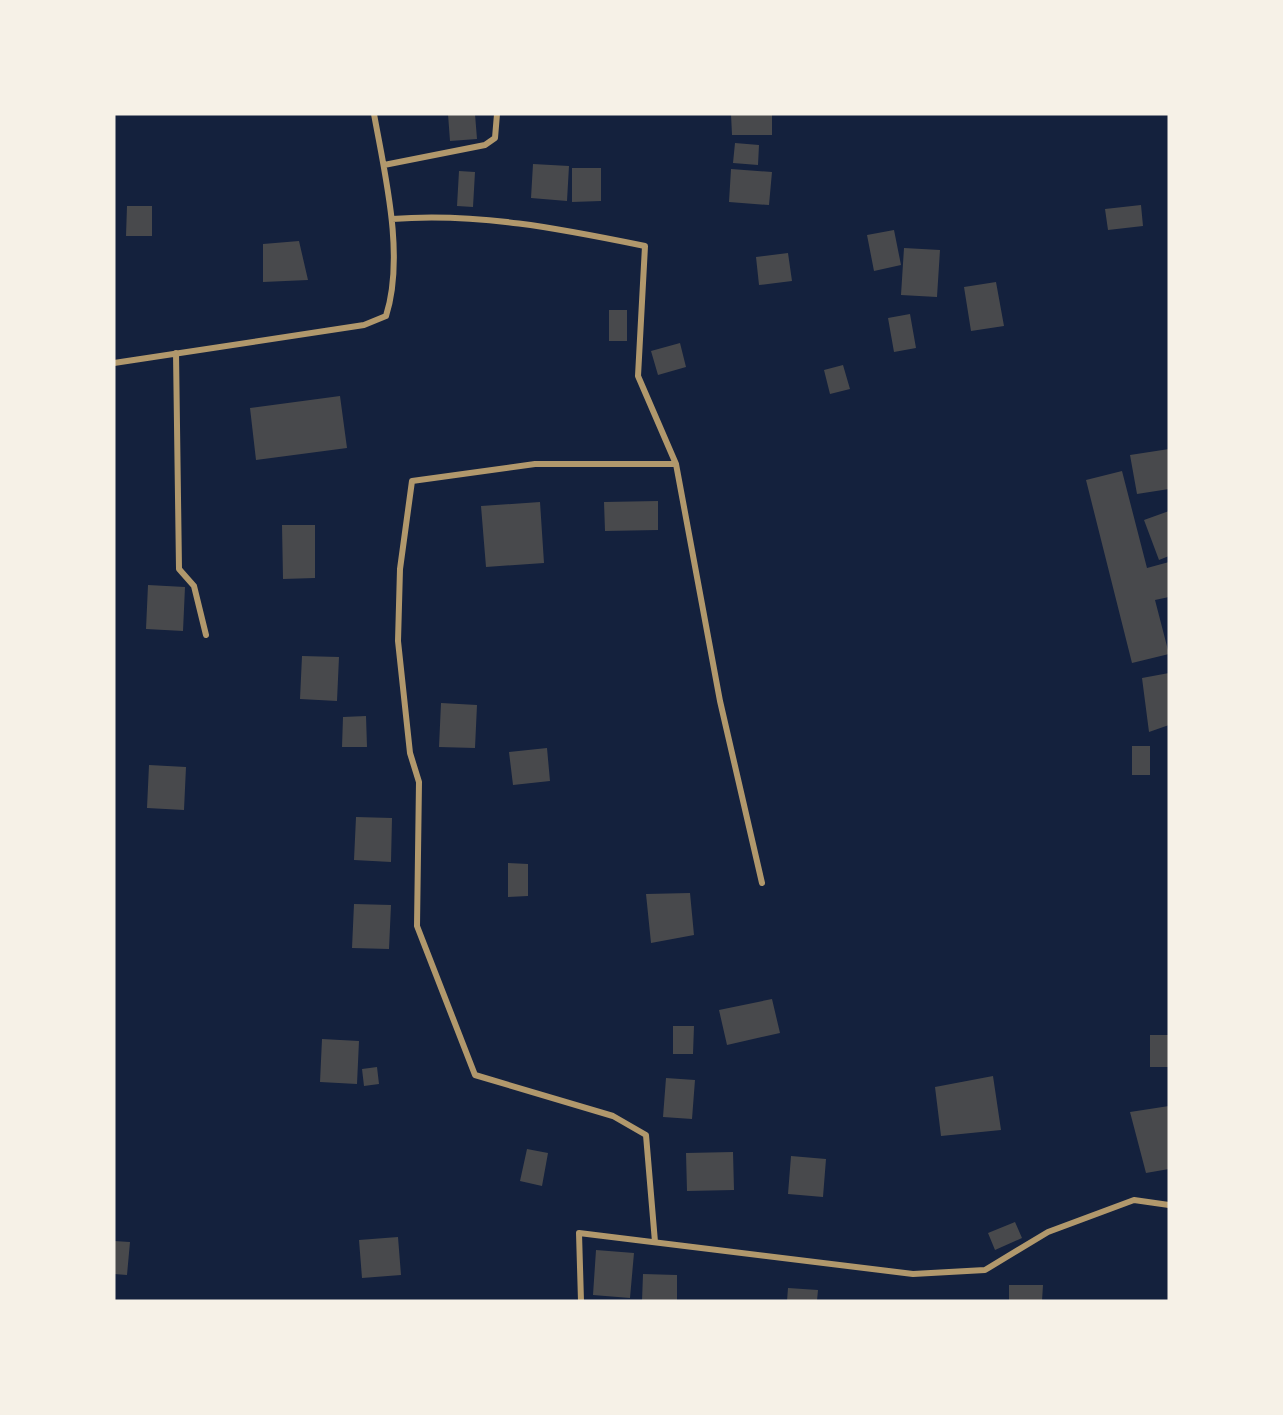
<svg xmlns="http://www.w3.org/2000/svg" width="1283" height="1415" font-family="'Roboto Serif',serif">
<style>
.building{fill:#48494c}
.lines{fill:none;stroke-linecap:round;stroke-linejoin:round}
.minor{stroke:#b1986c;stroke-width:6}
</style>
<rect width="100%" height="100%" fill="#14213d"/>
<path class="building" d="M448,114H475L477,139L450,141Z
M731,114H772V135H732Z
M735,143L759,145L758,165L733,163Z
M533,164L569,166L567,201L531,198Z
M572,168H601V201L572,202Z
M731,169L772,172L769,205L729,202Z
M459,171L475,172L473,207L457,206Z
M1141,205L1143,226L1108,230L1105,209Z
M127,206H152V236H126Z
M894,230L901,265L874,271L867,235Z
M299,241L308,280L263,282V244Z
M904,248L940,250L937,297L901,295Z
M788,253L792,281L759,285L756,257Z
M996,282L1004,326L971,331L964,287Z
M609,310H627V341H609Z
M910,314L916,348L894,352L888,318Z
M680,343L686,367L658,375L651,351Z
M843,365L850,389L830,394L824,370Z
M340,396L347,448L256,460L250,408Z
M1169,449V489L1137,494L1130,455Z
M1122,471L1147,568L1169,562V597L1155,600L1169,654L1132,663L1086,480Z
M658,501V530L605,531L604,502Z
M540,502L544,563L486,567L481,506Z
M1169,511V556L1159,560L1144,520Z
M282,525H315V578L283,579Z
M148,585L185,587L183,631L146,629Z
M302,656L339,657L337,701L300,699Z
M1169,673V725L1149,732L1142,678Z
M441,703L477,705L475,748L439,747Z
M366,716L367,747H342L343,717Z
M1132,746H1150V775H1132Z
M547,748L550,781L513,785L509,752Z
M149,765L186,767L184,810L147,808Z
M356,817L392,818L391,862L354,860Z
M508,863L528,864V896L508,897Z
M690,893L694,935L651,943L646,894Z
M354,904L391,905L389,949L352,948Z
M772,999L780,1033L727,1045L719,1010Z
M673,1026H694L693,1054H673Z
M1150,1035H1169V1067H1150Z
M322,1039L359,1041L357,1084L320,1082Z
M377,1067L379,1084L364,1086L362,1069Z
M993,1076L1001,1130L941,1136L935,1087Z
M666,1078L695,1080L692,1119L663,1117Z
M1169,1106V1169L1146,1173L1130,1112Z
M527,1149L548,1153L542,1186L520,1181Z
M733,1152L734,1190L687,1191L686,1153Z
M791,1156L826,1159L823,1197L788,1194Z
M1015,1222L1022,1238L995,1250L988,1233Z
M398,1237L401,1275L362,1278L359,1240Z
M114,1241L130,1242L127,1275L114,1274Z
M596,1250L634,1253L630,1298L593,1295Z
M643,1274L677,1275V1301H642Z
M1009,1285H1043L1042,1301H1009Z
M788,1288L818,1290L817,1301H787Z"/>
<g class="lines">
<path class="minor" d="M384,165L485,145L495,138L497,114
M392,219C476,212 562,229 645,246L638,376L676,464H535L412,481L400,569L398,641L410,753L419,782L417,926L475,1075L613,1116L646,1135L655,1242
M176,353L179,569L194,586L206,635
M114,363L364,325L386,316C405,256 385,175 374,114
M676,464L720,701L762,883
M581,1301L579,1233L913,1274L985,1270L1048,1232L1134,1200L1169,1205"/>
</g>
<rect width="1283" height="1415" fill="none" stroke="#f6f1e7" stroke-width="231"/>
</svg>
